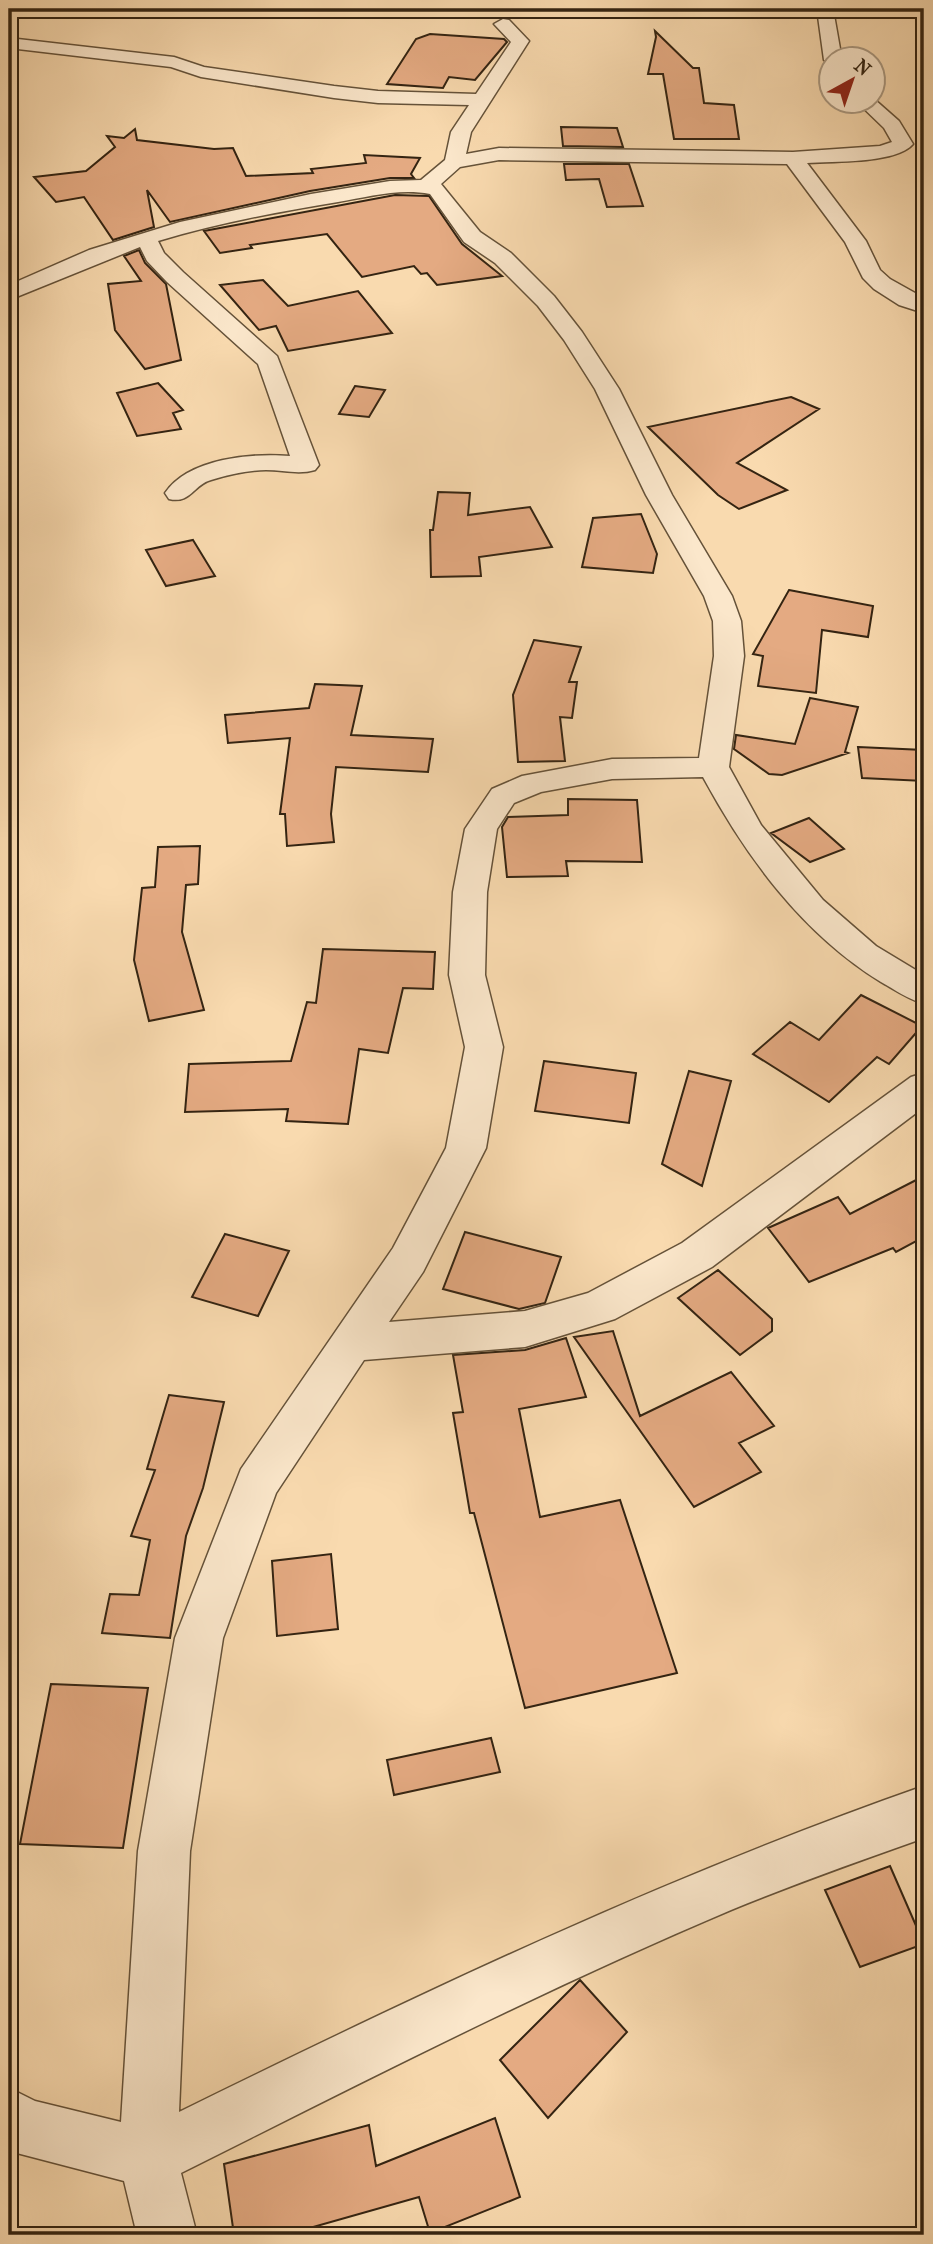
<svg xmlns="http://www.w3.org/2000/svg" width="933" height="2244" font-family="'IM FELL French Canon',serif">
<style>
.building{fill:#e4aa82;stroke:#342412;stroke-width:2}
.lines{fill:none;stroke-linecap:round;stroke-linejoin:round}
.minor-casing{stroke:#655239;stroke-width:3}
.minor{fill:#fbe7cb;fill-rule:evenodd}
</style>
<rect width="100%" height="100%" fill="#f9daaf"/>
<filter id="stains"><feTurbulence type="fractalNoise" baseFrequency=".00286" numOctaves="4"/><feColorMatrix values="0 0 0 0 .2 0 0 0 0 .09 0 0 0 0 .02 0 0 0 .5 -.17"/></filter>
<radialGradient id="worn" r=".72"><stop offset=".6" stop-color="#630" stop-opacity="0"/><stop offset="1" stop-color="#630" stop-opacity=".3"/></radialGradient>
<path class="building" d="M655,31L693,68H699L704,103L734,105L739,139H674L663,74H648L656,37Z
M430,34L504,39L507,42L475,80L449,77L443,88L387,84L416,39Z
M561,127L617,128L623,147L563,146Z
M135,129L137,140L214,149L233,148L246,176L313,173L311,169L366,163L364,155L420,158L411,174L414,178H390L310,191L170,222L147,190L154,227L113,240L84,197L56,202L34,177L86,171L115,147L107,136L124,138Z
M564,164H629L643,206L607,207L599,179L566,180Z
M395,195L429,196L462,244L502,276L437,285L427,273L421,274L414,266L362,277L327,234L250,245L252,248L220,253L204,231Z
M139,250L145,263L166,284L181,360L145,369L115,330L108,284L141,281L124,256Z
M263,280L288,306L358,291L392,333L288,351L276,326L259,330L220,285Z
M158,383L183,410L173,413L181,429L137,436L117,393Z
M355,386L385,390L369,417L339,414Z
M791,397L819,409L737,463L787,490L739,509L718,495L648,427Z
M438,492L470,493L468,515L530,507L552,547L479,557L481,576L431,577L430,530H433Z
M641,514L657,554L653,573L582,567L593,518Z
M193,540L215,576L166,586L146,550Z
M789,590L873,606L868,637L822,630L816,693L758,686L763,656L753,654Z
M534,640L581,647L569,682H577L572,718L560,717L565,761L518,762L513,695Z
M315,684L362,686L351,735L433,739L428,772L336,767L331,814L334,842L287,846L285,814H280L290,738L228,743L225,715L309,708Z
M810,698L858,707L845,752L848,753L782,775L769,774L734,749L736,735L795,744Z
M858,747L924,750V781L862,778Z
M568,799L637,800L642,862L566,861L568,876L507,877L502,827L508,817L568,815Z
M809,818L844,849L810,862L771,833Z
M200,846L198,884L186,885L182,932L204,1010L149,1021L134,960L142,888L155,887L158,847Z
M323,949L435,952L433,989L403,988L388,1053L359,1049L348,1124L286,1121L288,1109L185,1112L189,1064L291,1061L307,1002L316,1003Z
M861,995L922,1026L889,1064L877,1057L829,1102L753,1054L790,1022L819,1040Z
M544,1061L636,1073L629,1123L535,1111Z
M689,1071L731,1081L702,1186L662,1164Z
M924,1176V1237L896,1252L893,1248L809,1282L768,1228L838,1197L850,1214Z
M465,1232L561,1257L545,1303L519,1309L443,1289Z
M225,1234L289,1251L258,1316L192,1297Z
M718,1270L772,1319V1331L740,1355L678,1298Z
M613,1331L640,1416L731,1372L774,1426L739,1443L761,1472L694,1507L574,1337Z
M566,1338L586,1397L519,1409L540,1517L620,1500L677,1673L525,1708L474,1513H470L453,1413L463,1412L453,1355L525,1350Z
M169,1395L224,1402L203,1488L186,1536L170,1638L102,1633L110,1594L139,1595L150,1540L131,1536L155,1470L147,1469Z
M331,1554L338,1629L277,1636L272,1561Z
M51,1684L148,1688L123,1848L20,1844Z
M491,1738L500,1772L394,1795L387,1760Z
M890,1866L924,1944L860,1967L825,1890Z
M580,1980L627,2032L548,2118L500,2060Z
M495,2118L520,2197L430,2233L419,2197L285,2235H234L224,2164L369,2125L376,2166Z"/>
<g class="lines">
<g class="minor-casing">
<path id="minor" d="M817,9H833L842,60H832V65L824,60Z
M503,19L509,20L529,41L471,132L466,154L499,148L793,152L880,146L892,142L884,128L857,102H874V99L899,121L913,144C896,164 832,161 807,163L866,241L880,270L890,279L924,298V313L899,305L874,289L863,278L845,242L787,164L499,160L460,167L441,184L480,232L511,253L554,296L582,332L619,389L672,495L732,596L741,621L744,656L729,767L761,825L823,900L876,946L924,975V1004C908,999 895,990 881,982C802,933 747,858 703,777L612,779L541,792L514,803L497,829L487,892L485,975L503,1047L486,1148L423,1272L389,1322L525,1311L588,1293L682,1243L911,1077L924,1073V1107L712,1267L615,1319L525,1347L364,1360L276,1493L223,1638L190,1851L179,2112C423,1992 667,1876 924,1786V1838C859,1861 794,1884 731,1910C544,1989 363,2082 181,2173L197,2235H137L124,2181L9,2151V2088L35,2101L121,2122L138,1851L175,1638L241,1469L393,1248L446,1148L465,1047L449,975L453,892L465,829L492,789L522,776L612,759L699,758L714,656L713,621L704,596L646,495L595,389L564,340L538,306L495,263L464,242L430,194C399,188 368,197 338,202C278,212 217,223 158,241L164,253L183,272L277,356L319,465L315,470C299,475 282,470 266,470C249,470 227,475 211,480C193,485 191,504 169,499L165,493C189,458 251,453 290,456L258,364L167,282L147,261L140,247L9,300V285L89,250L180,222L311,194L390,181L421,180L445,160L451,132L469,105L378,103L334,98L201,77L171,67L9,48V38L174,57L204,67L334,86L378,91L476,94L511,42L494,24Z"/>
</g>
<use href="#minor" class="minor"/>
</g>
<rect width="933" height="2244" fill="none" stroke="#f9daaf" stroke-width="35"/>
<rect x="10" y="10" width="912" height="2223" fill="none" stroke="#342412" stroke-width="3.5"/>
<rect x="18" y="18" width="898" height="2209" fill="none" stroke="#342412" stroke-width="2"/>
<g transform="translate(852 80) rotate(40)"><circle r="33" fill="#fbe7cb" stroke="#ab9981" stroke-width="2"/>
<path d="M0-5L12 26L0 18L-12 26Z" fill="#8f2418"/>
<text y="-10" font-size="19" font-weight="bold" text-anchor="middle" fill="#342412">N</text>
</g>
<rect width="100%" height="100%" filter="url(#stains)"/>
<rect width="100%" height="100%" fill="url(#worn)"/>
</svg>
